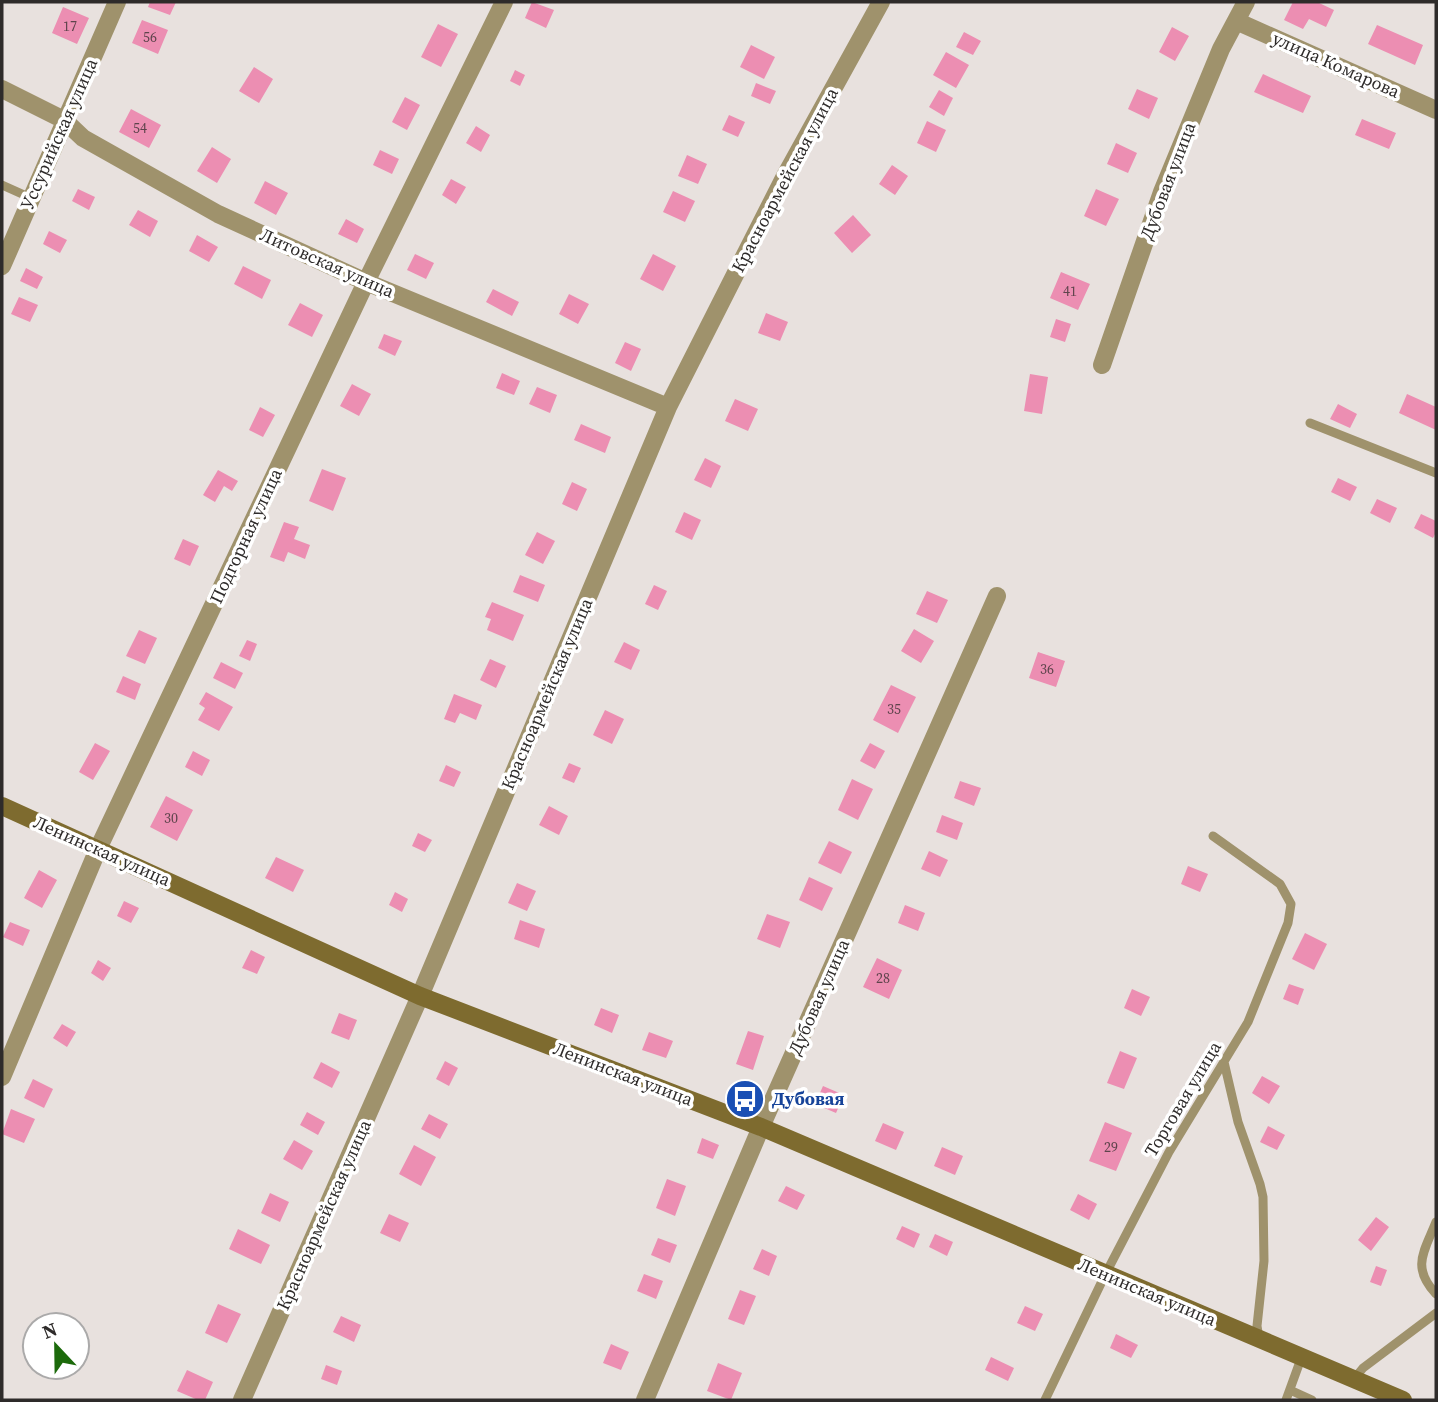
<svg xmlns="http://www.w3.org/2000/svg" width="1438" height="1402" font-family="'Source Serif 4',serif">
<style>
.building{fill:#ec8eb2}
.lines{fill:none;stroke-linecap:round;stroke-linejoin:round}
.lane{stroke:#9f926c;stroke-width:9}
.street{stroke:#9f926c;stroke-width:18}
.secondary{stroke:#7e6b2f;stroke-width:18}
.labels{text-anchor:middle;stroke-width:7;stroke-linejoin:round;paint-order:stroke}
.number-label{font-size:14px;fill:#5e444c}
.street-label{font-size:18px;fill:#2e2b2a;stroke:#fff}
.transit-label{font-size:18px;font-weight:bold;fill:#164399;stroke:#fff;text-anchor:start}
</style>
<rect width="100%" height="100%" fill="#e8e1de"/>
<path class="building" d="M150,2H176L170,15L148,7Z
M532,2L554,10L546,28L525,18Z
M1293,2H1317L1334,10L1326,27L1309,19L1303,29L1284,20Z
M63,7L89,18L77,44L52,33Z
M142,20L168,30L158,54L132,43Z
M438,24L458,34L441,67L421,57Z
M1377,25L1423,45L1415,65L1368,44Z
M1172,27L1189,36L1175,61L1159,52Z
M964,32L981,41L973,55L956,47Z
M751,45L775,57L764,79L740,67Z
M946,52L969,65L956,88L933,75Z
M254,67L273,79L259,103L239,91Z
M515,70L525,75L520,86L510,81Z
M1263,74L1311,96L1303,113L1254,92Z
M756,83L776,91L770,104L751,96Z
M1137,89L1158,98L1149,119L1128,109Z
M939,90L953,98L944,116L929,107Z
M405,97L420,105L407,130L392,122Z
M131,109L161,125L149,148L119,132Z
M729,115L745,122L738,137L722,130Z
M1362,119L1396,133L1389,149L1355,135Z
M927,121L946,130L936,152L917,143Z
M476,126L490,135L481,152L466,143Z
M1116,143L1137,153L1128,173L1107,164Z
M212,147L231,159L217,183L197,171Z
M380,150L399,159L392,174L373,165Z
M687,155L707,164L698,184L678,176Z
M892,165L908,176L895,195L879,184Z
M451,179L466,187L456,204L442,195Z
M265,181L288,193L276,215L254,203Z
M78,189L95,197L89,210L72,201Z
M1096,189L1119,199L1106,226L1084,216Z
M673,191L695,201L685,222L663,212Z
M138,210L158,221L150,237L129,225Z
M853,215L871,235L852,253L834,233Z
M346,219L364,229L357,243L338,234Z
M49,231L67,240L60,253L43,244Z
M197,235L218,247L209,262L189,251Z
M415,254L434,263L426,279L407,270Z
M653,254L676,266L663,291L640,279Z
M243,266L271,280L262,299L234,284Z
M26,268L43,277L37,289L20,281Z
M1061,272L1090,284L1078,310L1050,298Z
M493,289L519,302L512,316L486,302Z
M569,294L589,304L578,324L559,314Z
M19,297L38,305L30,322L11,314Z
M300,303L323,315L312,337L288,325Z
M766,313L788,322L780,341L758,333Z
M1056,319L1071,324L1065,342L1050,337Z
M384,334L402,341L395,356L378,348Z
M625,342L641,349L631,371L615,363Z
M502,373L520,381L514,395L496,388Z
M1030,374L1048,377L1042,414L1024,411Z
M352,384L371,394L359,416L340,406Z
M537,387L557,395L550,413L529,404Z
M1407,394L1436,407V430L1399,413Z
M735,399L758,409L748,431L725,421Z
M1338,404L1357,414L1350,428L1330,419Z
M260,407L275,415L263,437L249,430Z
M581,424L611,437L605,453L574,440Z
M705,458L721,466L711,488L694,480Z
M322,469L346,478L333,511L309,501Z
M218,470L238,481L232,491L224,486L215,502L203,495Z
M1338,478L1357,487L1350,501L1331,492Z
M572,482L587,489L577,511L562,504Z
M1377,499L1397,508L1390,523L1370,513Z
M684,512L701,520L692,540L675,532Z
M1421,514L1436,521V532L1433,538L1414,528Z
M284,522L299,527L294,539L310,545L305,559L288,552L284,562L270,557Z
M537,532L555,541L543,564L525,555Z
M183,539L199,546L190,566L174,559Z
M520,575L545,585L538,602L513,592Z
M654,585L667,591L658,610L645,604Z
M927,591L948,600L937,623L916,614Z
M492,602L524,615L513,641L487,630L491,619L485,617Z
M914,629L934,641L921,663L901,651Z
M139,630L157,638L145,664L126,656Z
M247,640L257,644L250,661L239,656Z
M624,642L640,650L631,670L614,662Z
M1038,652L1065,661L1056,687L1029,678Z
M490,659L506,666L496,688L480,680Z
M221,662L243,673L235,689L213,678Z
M123,676L141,684L135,700L116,692Z
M891,685L916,697L898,733L873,720Z
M206,692L233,707L219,731L198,720L205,708L199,704Z
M454,694L482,705L476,720L460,713L455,723L444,719Z
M605,710L624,719L612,744L593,735Z
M95,743L110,751L93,780L79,772Z
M870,743L885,751L875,769L860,761Z
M193,751L210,760L202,776L185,767Z
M569,763L581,768L574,783L562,778Z
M446,765L461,772L454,787L439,781Z
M852,779L873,789L858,820L838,810Z
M960,781L981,788L974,806L954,798Z
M166,796L193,810L177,841L150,827Z
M549,806L568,816L559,835L539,825Z
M942,815L963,823L957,840L936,832Z
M418,833L432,840L425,852L412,846Z
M829,841L852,852L841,874L818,863Z
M929,851L948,860L940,877L921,869Z
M276,857L304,870L293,892L265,878Z
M1188,866L1208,874L1200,892L1181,884Z
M39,870L57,880L42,908L24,898Z
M809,877L833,888L822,911L799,900Z
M517,883L536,891L527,911L508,903Z
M395,892L408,899L402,912L389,905Z
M124,901L139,908L131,923L117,916Z
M905,905L925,913L918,931L898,923Z
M767,914L790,922L780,948L757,939Z
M520,920L545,929L539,948L514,939Z
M10,922L30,930L23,946L3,937Z
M1305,933L1327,944L1314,970L1292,959Z
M251,950L265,957L257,974L242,968Z
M877,958L902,970L889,999L863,987Z
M98,960L111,968L103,981L91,973Z
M1289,984L1304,989L1298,1005L1283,999Z
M1132,989L1150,997L1141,1016L1124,1008Z
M601,1008L619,1015L612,1033L594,1025Z
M339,1013L357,1020L349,1040L331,1033Z
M62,1024L76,1032L67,1047L53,1038Z
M748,1031L764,1036L753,1070L736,1064Z
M649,1032L673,1041L666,1058L642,1050Z
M1120,1051L1137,1058L1124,1089L1107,1083Z
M445,1061L458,1068L449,1086L436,1079Z
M321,1062L340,1072L332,1088L313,1078Z
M1262,1076L1280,1086L1269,1104L1252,1093Z
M33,1079L53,1089L44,1108L24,1098Z
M823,1086L844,1095L836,1113L815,1104Z
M11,1109L35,1119L24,1143L2,1134Z
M307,1112L325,1122L318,1135L300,1125Z
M429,1114L448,1124L440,1139L421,1129Z
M1105,1122L1132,1133L1116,1171L1089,1161Z
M883,1123L904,1132L896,1150L875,1141Z
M1268,1126L1285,1135L1277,1150L1260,1142Z
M702,1138L719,1145L713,1159L697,1153Z
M294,1140L313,1151L302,1170L283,1159Z
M414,1145L436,1157L421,1186L399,1174Z
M942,1147L963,1156L955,1175L934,1166Z
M667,1179L686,1186L675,1216L656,1208Z
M786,1186L805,1195L797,1210L778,1201Z
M270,1193L289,1202L280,1222L261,1213Z
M1078,1194L1097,1204L1089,1220L1070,1210Z
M389,1214L409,1223L400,1242L380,1233Z
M1376,1217L1389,1227L1371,1251L1358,1240Z
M902,1226L920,1234L914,1248L896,1239Z
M238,1229L270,1245L261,1264L229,1249Z
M935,1234L953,1242L947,1256L929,1247Z
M658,1238L677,1245L670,1263L651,1255Z
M762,1249L777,1256L769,1276L753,1269Z
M1376,1266L1387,1270L1381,1286L1370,1282Z
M644,1274L663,1281L656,1299L637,1291Z
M740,1290L756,1296L744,1325L728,1319Z
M218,1304L241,1314L227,1343L205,1333Z
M1025,1306L1043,1314L1035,1331L1017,1323Z
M341,1316L361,1325L354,1342L333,1332Z
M1116,1334L1138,1345L1131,1358L1110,1348Z
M611,1344L629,1352L621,1370L603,1363Z
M991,1357L1014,1368L1008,1381L985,1370Z
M718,1363L742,1373L731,1400L707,1391Z
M326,1365L342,1371L337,1385L321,1379Z
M187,1370L213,1382L205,1400H198L177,1391Z"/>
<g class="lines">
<path class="lane" d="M2,185L31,198
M1310,423L1436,473
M1224,1062L1238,1122L1260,1184L1263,1197L1264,1261L1257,1326L1259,1339
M1436,1222C1424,1252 1411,1267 1436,1294
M1354,1379L1363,1368L1436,1313
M1290,1390L1312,1400
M1045,1400L1105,1275L1169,1152L1248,1022L1288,923L1291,904L1280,884L1213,836
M1286,1400L1302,1356"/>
<path class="street" d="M1236,21L1436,110
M2,89L64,120L83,138L218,214L366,282L668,407
M2,266L117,2
M1102,365L1162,192L1221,49L1246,2
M2,1077L98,849L366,282L504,2
M242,1400L420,996L668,407L785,176L881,2
M645,1400L761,1127L997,596"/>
<path class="secondary" d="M2,806L420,996L761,1127L1403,1400"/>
</g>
<defs>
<g id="bus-disc" transform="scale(2.0125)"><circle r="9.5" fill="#1a4fb4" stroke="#fff"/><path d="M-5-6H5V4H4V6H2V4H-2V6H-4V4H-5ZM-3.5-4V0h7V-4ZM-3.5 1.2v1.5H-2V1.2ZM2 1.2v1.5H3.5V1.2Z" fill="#fff"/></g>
</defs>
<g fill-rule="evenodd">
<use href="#bus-disc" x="745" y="1099"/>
</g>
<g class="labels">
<g class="number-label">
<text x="70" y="31">17</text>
<text x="150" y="42">56</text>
<text x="140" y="133">54</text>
<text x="1070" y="296">41</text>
<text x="1047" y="674">36</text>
<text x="894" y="714">35</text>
<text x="171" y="823">30</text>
<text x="883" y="983">28</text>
<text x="1111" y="1152">29</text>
</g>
<g class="street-label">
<text transform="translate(1336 65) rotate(24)" y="6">улица Комарова</text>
<text transform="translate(59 134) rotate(-66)" y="6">Уссурийская улица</text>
<text transform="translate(785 180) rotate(-62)" y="6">Красноармейская улица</text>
<text transform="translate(1168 181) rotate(-69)" y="6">Дубовая улица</text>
<text transform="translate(327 263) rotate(24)" y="6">Литовская улица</text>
<text transform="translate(246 536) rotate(-65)" y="6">Подгорная улица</text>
<text transform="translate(547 694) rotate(-67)" y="6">Красноармейская улица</text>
<text transform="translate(102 851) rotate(24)" y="6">Ленинская улица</text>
<text transform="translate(819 997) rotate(-66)" y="6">Дубовая улица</text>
<text transform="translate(623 1074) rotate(21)" y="6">Ленинская улица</text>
<text transform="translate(1183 1099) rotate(-59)" y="6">Торговая улица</text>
<text transform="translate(324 1215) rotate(-66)" y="6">Красноармейская улица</text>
<text transform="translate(1147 1292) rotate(23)" y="6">Ленинская улица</text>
</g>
<g class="transit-label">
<text x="772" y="1105">Дубовая</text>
</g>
</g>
<rect width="1438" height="1402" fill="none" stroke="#2e2b2a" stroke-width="7"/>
<g transform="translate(56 1346) rotate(338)"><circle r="33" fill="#ffffff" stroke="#abaaaa" stroke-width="2"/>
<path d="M0-5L12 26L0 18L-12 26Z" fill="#1c6a0b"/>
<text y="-10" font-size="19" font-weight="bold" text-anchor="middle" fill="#2e2b2a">N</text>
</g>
</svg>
